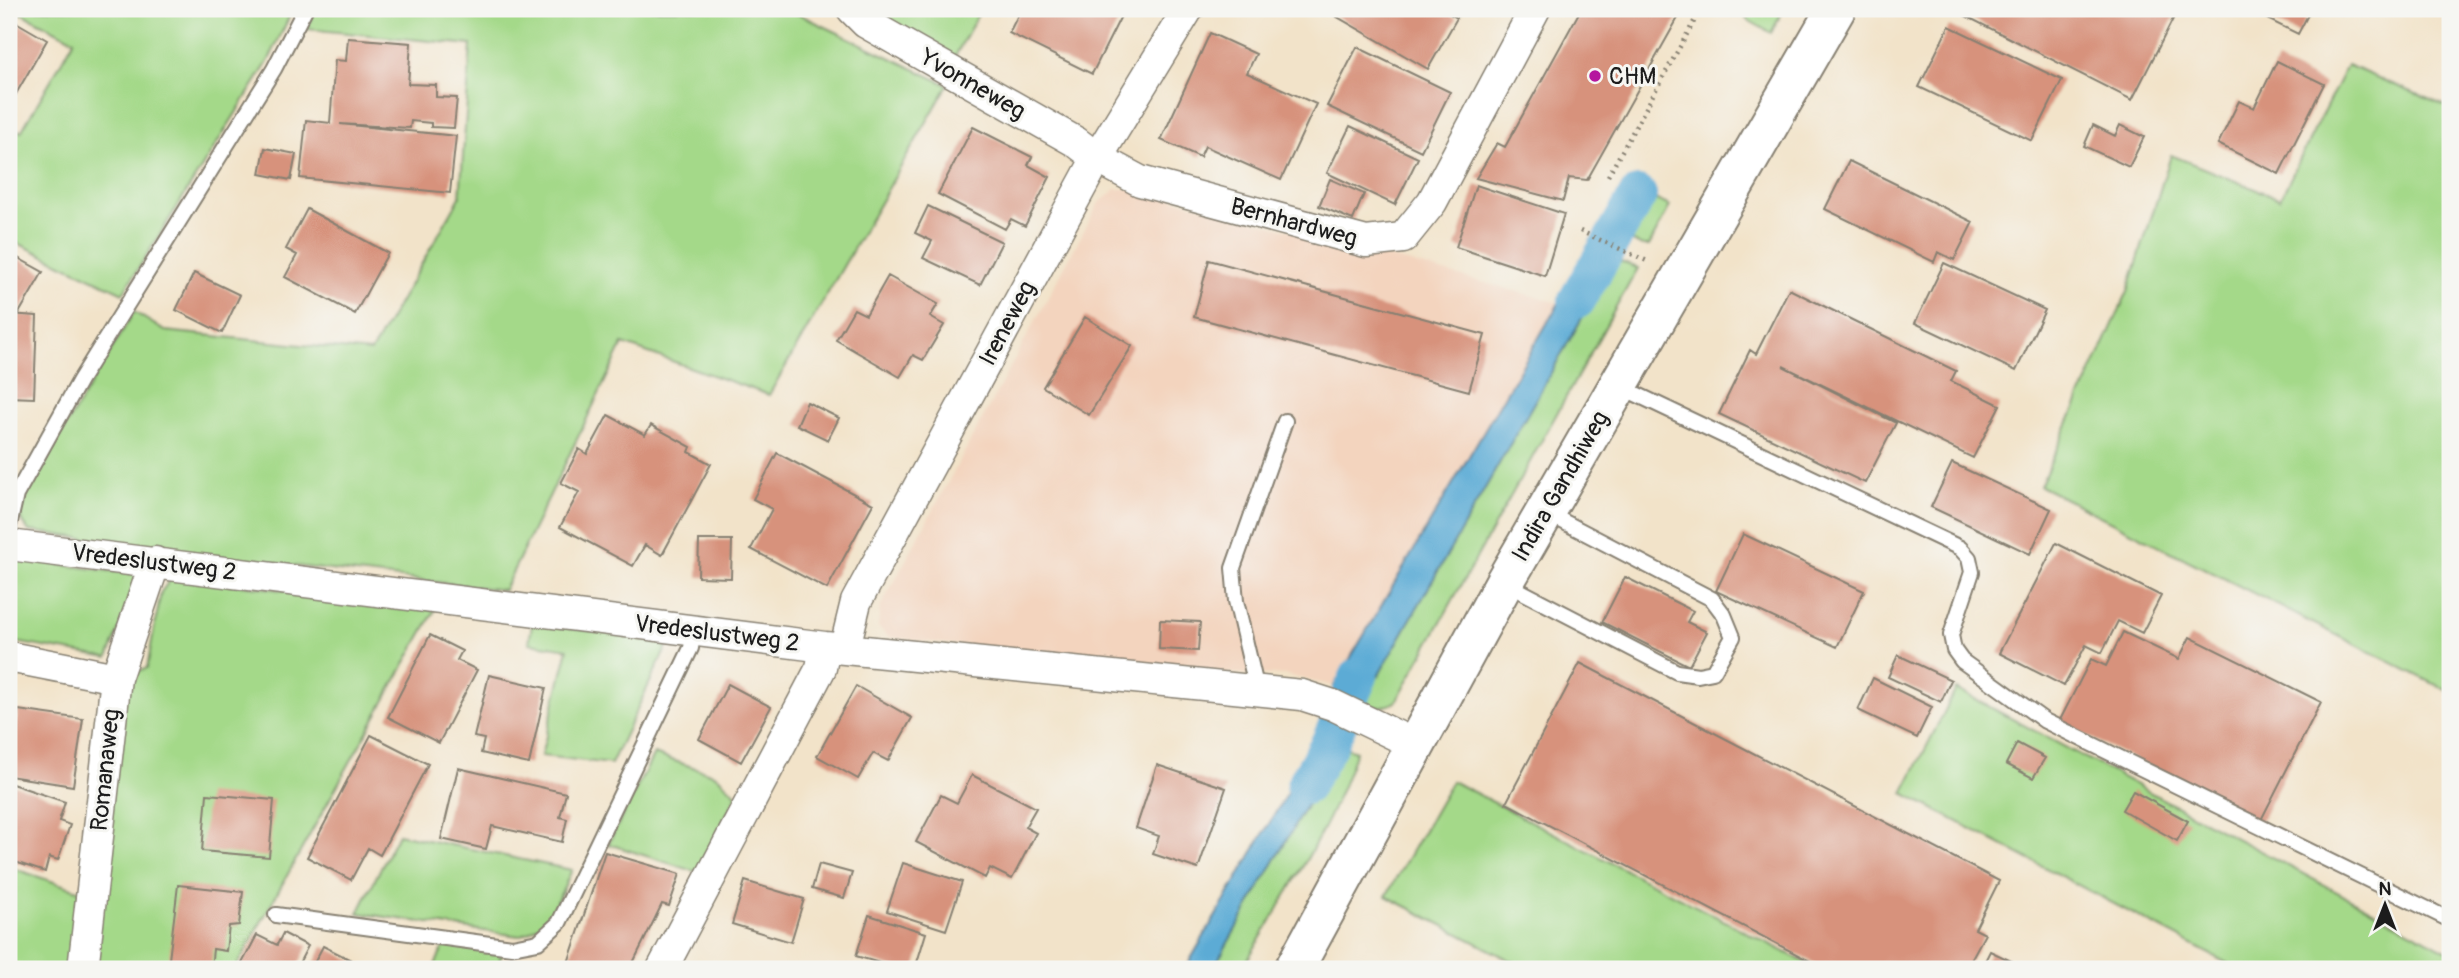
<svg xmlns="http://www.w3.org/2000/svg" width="2459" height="978" font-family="Pangolin,sans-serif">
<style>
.built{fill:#f3d4be}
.green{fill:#a4d989;stroke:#607a52;stroke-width:2}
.water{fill:#5babd5;stroke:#3c6478;stroke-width:2}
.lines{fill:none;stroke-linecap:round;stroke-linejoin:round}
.canal{stroke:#5babd5;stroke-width:38}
.building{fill:#d7927b}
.service-casing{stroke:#878072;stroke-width:18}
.minor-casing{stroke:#878072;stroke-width:33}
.primary-casing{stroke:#878072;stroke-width:42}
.path{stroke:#878072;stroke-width:4.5;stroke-dasharray:2 5;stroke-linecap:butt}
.service{stroke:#fff;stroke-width:14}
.minor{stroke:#fff;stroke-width:30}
.primary{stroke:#fff;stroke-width:38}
.poi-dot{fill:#b5179e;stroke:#f6f6f2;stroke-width:2.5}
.labels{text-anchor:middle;stroke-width:6;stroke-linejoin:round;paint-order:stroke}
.poi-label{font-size:24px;fill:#1c1c1c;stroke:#f6f6f2;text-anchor:start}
.street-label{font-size:24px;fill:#1c1c1c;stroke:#f6f6f2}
</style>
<rect width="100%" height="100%" fill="#f6f6f2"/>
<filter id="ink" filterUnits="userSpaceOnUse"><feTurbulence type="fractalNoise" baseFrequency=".0143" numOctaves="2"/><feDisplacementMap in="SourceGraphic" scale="14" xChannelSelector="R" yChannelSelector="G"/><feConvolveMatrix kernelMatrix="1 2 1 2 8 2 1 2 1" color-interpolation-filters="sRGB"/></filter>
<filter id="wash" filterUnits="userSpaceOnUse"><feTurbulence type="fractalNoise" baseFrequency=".00686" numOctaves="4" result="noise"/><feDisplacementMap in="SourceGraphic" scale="28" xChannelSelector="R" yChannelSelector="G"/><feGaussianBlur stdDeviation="1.57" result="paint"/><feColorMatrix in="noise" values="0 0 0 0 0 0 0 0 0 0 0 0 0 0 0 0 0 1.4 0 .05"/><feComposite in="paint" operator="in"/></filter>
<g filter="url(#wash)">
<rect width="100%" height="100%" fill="#f2e3c9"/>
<path class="built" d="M1116,189H1137L1559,303L1334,686L1287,675L1195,672L889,637L878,627L880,608L1099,203Z"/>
<path class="green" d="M13,9H293L268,62L123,293L9,239V125L21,132L74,40Z
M316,9H788L948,85L769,395L623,344L504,590L252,561L29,531L20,518L27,491L134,312L165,331L371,352L460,197L471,45L306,29Z
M866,9H981L953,60Z
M1752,9H1784L1771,33L1746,19Z
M2347,65L2450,108V692L2040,486L2128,291L2171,155L2280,199Z
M1650,197L1670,206L1649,246H1642L1629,239Z
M1615,260L1638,268L1396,702C1383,708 1376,710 1364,701Z
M9,558L141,575L108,658L9,641Z
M173,576L435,610L235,969H88L118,678L147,668L161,592Z
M532,624L670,640L611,764L541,756L568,649L529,643Z
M1956,689L2450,952V969H2238L1903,793Z
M1340,746L1356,751C1332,826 1282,901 1242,969H1213Z
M654,754L716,775L737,795L697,872L608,844Z
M1452,781L1818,969H1527L1386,896Z
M398,834L572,870C558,898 551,926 519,936L358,913Z
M9,867L81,891L73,969H9Z
M445,944L503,952L496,969H433Z"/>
<path class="water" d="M1623,185L1650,197L1629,239L1602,226Z
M1595,252L1615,260L1364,701L1334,686L1559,303Z
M1320,736L1340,746L1213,969H1185Z"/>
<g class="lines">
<path class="canal" d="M1577,300L1638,195
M1305,786L1329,744L1359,676"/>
</g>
<g id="blocks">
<path class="building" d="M1021,9H1106L1121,16L1092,74L1009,33Z
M1328,9H1441L1457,18L1428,69L1327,11Z
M1581,9H1683L1587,180L1569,178L1563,201L1476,178L1497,143L1505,147Z
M1952,9H2178L2132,100Z
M2247,9H2311L2298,34Z
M9,18L47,40L9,106Z
M1949,26L2062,80L2032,141L1919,87Z
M1210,33L1256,54L1247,73L1316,104L1281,180L1205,146L1200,157L1161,140Z
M348,38L411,43L408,84L436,85V97L457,98L454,128L431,127V123L411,121L410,128L340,124L456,136L450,193L300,178L306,120L330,123L335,60L346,61Z
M1357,47L1450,92L1421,151L1327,106Z
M2277,61L2324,84L2279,174L2218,144L2239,101L2254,108Z
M2093,125L2115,136L2120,125L2144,137L2129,167L2084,146Z
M1350,126L1418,158L1395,205L1327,173Z
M973,127L1032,157L1028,165L1050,177L1025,226L1011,219L1005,229L938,194Z
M265,148L296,154L291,180L260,174Z
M1849,161L1973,222L1954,260L1938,252L1934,262L1825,209Z
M1330,179L1364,194L1353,220L1319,206Z
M1476,185L1564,214L1545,276L1456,247Z
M928,206L1002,242L980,285L923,258L932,241L915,233Z
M307,209L388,253L355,314L285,277L297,255L286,249Z
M9,253L43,272L19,313L9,307Z
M1209,260L1485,335L1469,391L1194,317Z
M1944,263L2045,310L2016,371L1915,323Z
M194,273L240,295L222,333L176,310Z
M888,276L938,304L930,317L944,325L923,360L913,355L900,377L836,340L854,309L866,315Z
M1789,289L1956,371L1951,381L2000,405L1973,458L1783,366L1896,423L1865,483L1719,414L1750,350L1756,354Z
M9,314L37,316L34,398L9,397Z
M1085,317L1132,346L1089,415L1043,387Z
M807,402L839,418L828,440L797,425Z
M608,415L645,435L651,425L691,447L689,452L711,464L662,555L645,545L633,566L560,527L579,492L561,483L579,449L587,454Z
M777,453L873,504L827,589L751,549L772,509L753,499Z
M1952,463L2051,509L2030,554L1931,507Z
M1743,534L1864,591L1837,647L1716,591Z
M699,540H732L731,578L698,577Z
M2056,543L2161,596L2142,633L2118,621L2102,653L2086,645L2064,686L1999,653Z
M1625,577L1693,611L1687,622L1707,632L1689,666L1602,622Z
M1160,620L1200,622L1198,651L1159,649Z
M2123,632L2179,659L2190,637L2321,702L2260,822L2059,722L2091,659L2106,666Z
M430,635L462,651L457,660L477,670L439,743L388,717Z
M1898,655L1951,680L1941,702L1888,677Z
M1580,663L1999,881L1975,929L1985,934L1966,969H1825L1506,803Z
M489,675L546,688L529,764L481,753L484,739L474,737Z
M1873,678L1932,707L1917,738L1858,710Z
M728,684L771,707L741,762L699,739Z
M856,686L912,718L888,761L873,753L858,779L817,756Z
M18,710L83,719L73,786L9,776Z
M371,735L428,764L380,855L368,848L351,880L307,857Z
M2017,743L2045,758L2033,778L2006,764Z
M1157,765L1226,788L1198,869L1153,854L1159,836L1136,828Z
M458,768L566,793L560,817L567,819L562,842L492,826L486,849L441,839Z
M972,775L1036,808L1025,827L1036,833L1012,879L990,868L985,878L916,842L941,795L957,803Z
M9,783L65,802L59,821L70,825L58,860L49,857L45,872L9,860Z
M2133,791L2188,821L2177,841L2122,810Z
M207,794L274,800L269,857L202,851Z
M605,852L680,874L669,906L662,904L630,969H566Z
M903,863L962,882L946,930L887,911Z
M819,864L852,873L844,898L812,889Z
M745,881L804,899L791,942L732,924Z
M178,885L243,892L239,925L229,926L226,951L213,949L211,969L168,968Z
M869,915L926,933L915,969H900L856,956Z
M283,933L308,946L296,969H239L257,935L277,945Z
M323,946L369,969H311Z
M1990,951L2028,969H1981Z"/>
</g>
</g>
<g filter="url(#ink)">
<use href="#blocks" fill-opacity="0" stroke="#878072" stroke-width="2"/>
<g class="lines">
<g class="service-casing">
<path id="service" d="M1619,386L1960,548L1969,558L1972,572L1951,635L1954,650L1962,661L2045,721L2450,920
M9,526L16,495L80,380L274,69L305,9
M1507,584L1677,672L1698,675L1713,672L1733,637L1724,615L1712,599L1547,513
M1257,690L1236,601L1233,568L1285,421
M276,915L512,947L538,942L559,923L691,648L694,629"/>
</g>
<g class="minor-casing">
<path id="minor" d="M852,9L866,23L1076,142L1097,158L1140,181L1366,242L1403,238L1432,202L1535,9
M9,545L825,647L1302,695L1333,705L1416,745
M845,647L856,602L1097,158L1188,9
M9,657L116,678L83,969
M116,678L155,562
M662,969L821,668L825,647"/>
</g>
<g class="primary-casing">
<path id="primary" d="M1294,969L1504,583L1836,9"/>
</g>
<path class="path" d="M1608,176L1701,9
M1580,231L1647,261"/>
<use href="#service" class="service"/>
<use href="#minor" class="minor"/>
<use href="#primary" class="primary"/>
</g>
</g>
<circle class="poi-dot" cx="1595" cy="76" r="7"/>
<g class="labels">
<g class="poi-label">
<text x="1609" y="84">CHM</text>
</g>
<g class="street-label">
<text transform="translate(973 84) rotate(30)" y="8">Yvonneweg</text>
<text transform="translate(1294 222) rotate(15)" y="8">Bernhardweg</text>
<text transform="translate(1007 323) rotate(-62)" y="8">Ireneweg</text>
<text transform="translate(1560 486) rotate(-60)" y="8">Indira Gandhiweg</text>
<text transform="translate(154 562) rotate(7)" y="8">Vredeslustweg 2</text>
<text transform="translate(717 633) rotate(7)" y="8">Vredeslustweg 2</text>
<text transform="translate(105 770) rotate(-84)" y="8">Romanaweg</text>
</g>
</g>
<rect width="2459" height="978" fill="none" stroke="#f6f6f2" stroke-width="35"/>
<g transform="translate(2385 905)" stroke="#f6f6f2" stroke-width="5" paint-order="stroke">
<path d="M0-5L12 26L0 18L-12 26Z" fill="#1c1c1c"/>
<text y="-10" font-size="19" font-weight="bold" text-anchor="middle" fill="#1c1c1c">N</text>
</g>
</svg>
